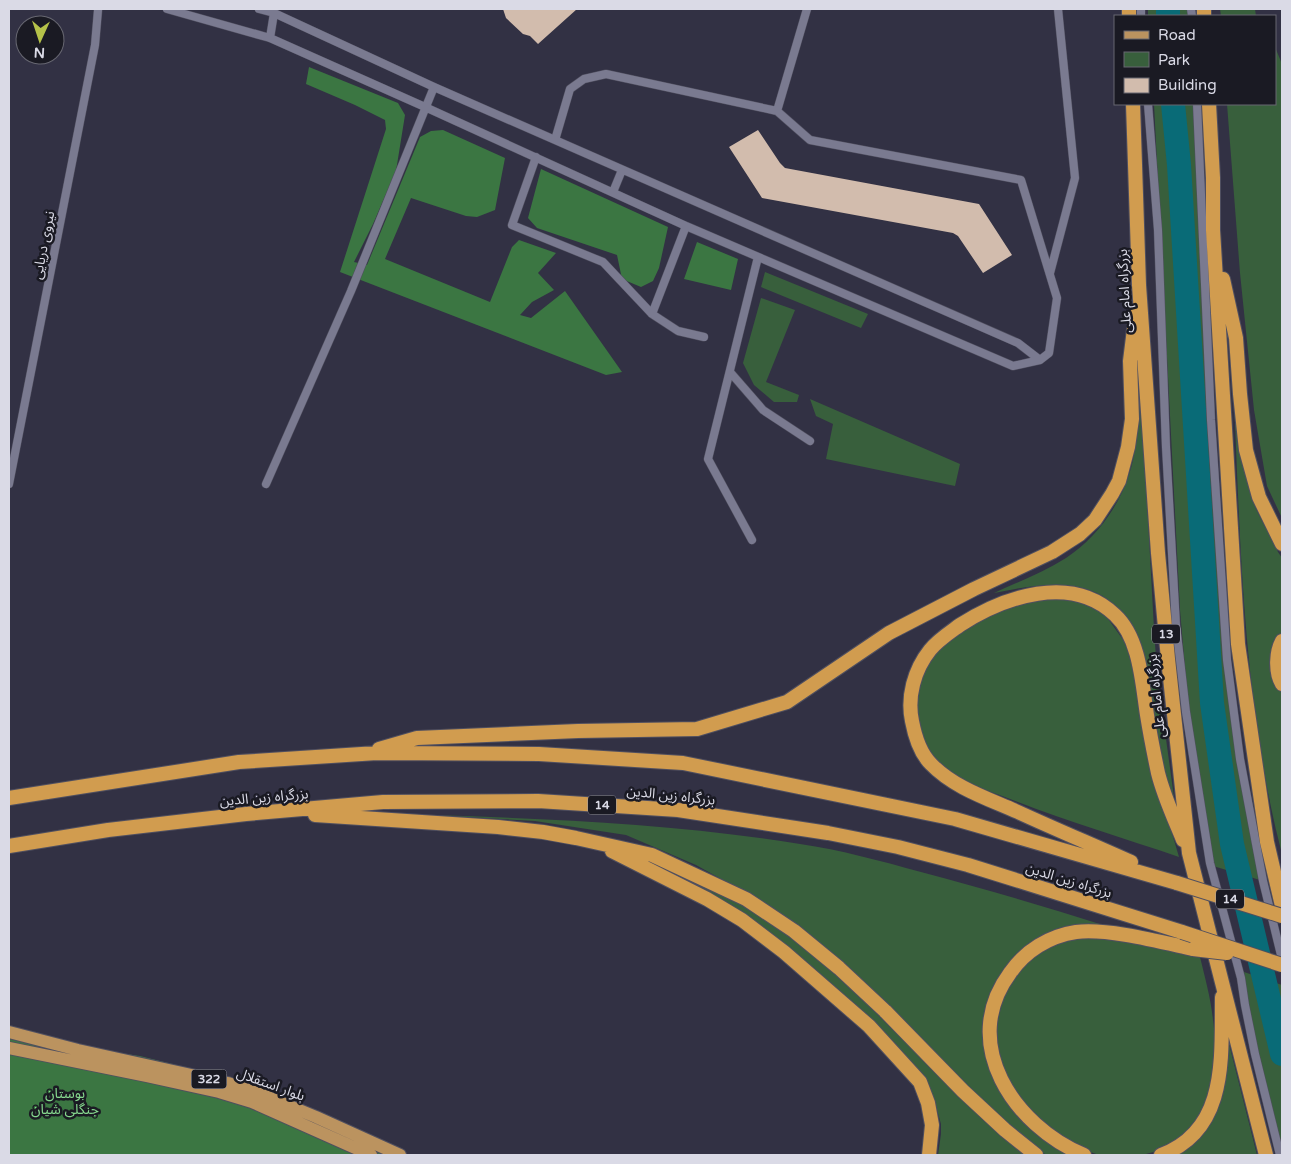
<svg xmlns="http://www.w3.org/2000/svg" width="1291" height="1164" font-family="'Varela Round','Noto Sans Arabic',sans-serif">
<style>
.green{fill:#385f3c}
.forest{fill:#3b7642}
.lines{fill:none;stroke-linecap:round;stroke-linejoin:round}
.river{stroke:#096b77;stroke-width:24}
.building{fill:#d2bcad}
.service-casing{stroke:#504f5f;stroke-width:9}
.primary-casing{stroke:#504f5f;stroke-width:14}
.trunk-casing{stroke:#504f5f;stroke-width:16}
.service{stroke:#7a7a90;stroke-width:8}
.primary{stroke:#bb935f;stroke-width:12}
.trunk{stroke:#d19c4f;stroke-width:14}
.trunk-bridge-casing{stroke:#504f5f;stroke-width:16;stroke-linecap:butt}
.trunk-bridge{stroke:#d19c4f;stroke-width:14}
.labels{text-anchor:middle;stroke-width:5;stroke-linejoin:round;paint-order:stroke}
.shield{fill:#1a1a23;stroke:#a0a0ac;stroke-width:1}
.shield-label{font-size:12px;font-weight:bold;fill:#dadae6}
.street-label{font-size:14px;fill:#dadae6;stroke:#1a1a23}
.park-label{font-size:14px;fill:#86d88e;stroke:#1a1a23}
</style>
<rect width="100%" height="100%" fill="#323144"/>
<path class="green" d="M1148,9H1188V16H1148Z
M1220,9H1255L1256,16H1221Z
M1275,47L1282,64V518L1267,486L1254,410L1240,273L1227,104H1275Z
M1154,104H1193L1224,663L1260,880L1213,866L1189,714L1180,610Z
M765,272L868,314L861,328L761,287Z
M761,298L795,310L766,382L799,395L797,402H774L754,385L743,363Z
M1138,335L1154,629L1157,673L1176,812L1161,761L1130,625C1101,573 1044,583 994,593C1018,582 1044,572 1066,558C1096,538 1120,506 1130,471C1135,457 1135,441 1136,426C1138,396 1138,365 1138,335Z
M1232,353L1241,460L1256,509L1278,552L1282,558V788L1281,838L1282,854C1240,693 1240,519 1232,353Z
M810,399L960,464L955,486L826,459L833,424L816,416Z
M1054,599L1073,600L1096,609L1106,616L1124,641L1131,660L1153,769L1179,857C1123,838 1066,821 1010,799C986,790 959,781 939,764C909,737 912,686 934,656C954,629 999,607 1031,600C1039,599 1047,600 1054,599Z
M434,815C557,819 679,824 800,844C841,850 881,861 921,872C982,888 1043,906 1103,925C1085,926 1067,927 1050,933C1030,940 1016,954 1004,971C952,1039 1004,1119 1067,1155H1046L998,1116L759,900L696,865L626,835L535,821Z
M644,861L704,885L747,906L799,942L859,996L982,1119L1027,1155H938L941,1134V1124L933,1096L816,971L770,933L723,902Z
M1084,937L1131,942L1200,957C1205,978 1211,999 1213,1020C1215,1031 1214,1043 1214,1054C1214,1065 1215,1077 1213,1088C1205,1118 1177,1148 1146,1154C1138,1156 1129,1155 1120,1155C1114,1155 1107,1156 1101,1155C1060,1147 1006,1094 998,1053C994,1034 998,1015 1004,997C1014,962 1050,942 1084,937Z
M1244,972L1282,985V1151L1251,1020Z
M1227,1036L1257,1155H1175C1185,1146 1197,1136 1207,1126C1229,1102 1226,1066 1227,1036Z"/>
<path class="forest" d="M309,67L398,103L405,115L396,171L373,224L354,262L367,265L420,137L431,131L443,130L505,158L495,210L477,217L466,216L411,198L385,259L490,302L512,247L519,240L556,253L538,273L554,290L532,302L520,315L531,318L565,291L622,372L606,375L340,272L386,129L385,120L355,105L306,84Z
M541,169L668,227L659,268L653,281L641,287L622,279L617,255L537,228L528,218Z
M697,242L738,259L731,290L684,279Z
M9,1037L140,1056L208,1073L401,1155H9Z"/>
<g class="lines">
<path class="river" d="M1168,9V16
M1173,104L1179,165L1212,703L1232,844L1282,1054"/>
</g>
<path class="building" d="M503,9H577L538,44L530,36L523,34L506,18Z
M758,130L780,163L785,168L979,204L1012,255L983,273L958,236L953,233L762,198L729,147Z"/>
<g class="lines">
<g class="service-casing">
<path id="service" d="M167,9L270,38L425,107L686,226L1013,366L1040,360L1049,353L1057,298L1021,180L810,140L777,111L606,74L584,79L570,89L555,140
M259,9L274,13L434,87L1018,343L1040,360
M1141,9V16
M1191,9L1192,16
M270,38L274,13
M1148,104L1158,230L1166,447L1176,625L1186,712L1210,863L1241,978L1245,1005L1255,1054L1280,1155
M1197,104L1211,420L1227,660L1240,759L1263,881L1282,959
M777,111L807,9
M536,157L512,225L603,262L652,314L678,331L704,337
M613,192L622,170
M1050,273L1075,178L1058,9
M652,314L686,226
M730,372L763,410L810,441
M9,484L95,45L98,10
M266,484L351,291L434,87
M752,540L708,459L758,257"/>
</g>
<g class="primary-casing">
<path id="primary" d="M9,1032L78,1050L228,1083L263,1095L316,1117L400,1155
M9,1048L147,1076L219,1092L252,1102L371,1155"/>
</g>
<g class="trunk-casing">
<path id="trunk" d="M1129,9V16
M1204,9V16
M1133,104L1139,285L1158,553L1168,659L1189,853L1266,1155
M1209,104L1213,178V230L1238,644L1267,842L1282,906
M1223,279L1236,338L1240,394L1246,450L1259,497L1282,544
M1282,641C1276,652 1275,672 1282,684
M379,749L417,738L578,731L697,729L787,702L889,633L974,589L1052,552L1080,534L1095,520L1112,494L1119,481L1128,447L1132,419L1130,361L1136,313
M9,798L239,762L377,753L539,754L683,763L955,819L1177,883
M315,815L498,827L543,832L576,838L652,855L746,899L794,931L839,968L885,1011L963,1091L1005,1130L1036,1155
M9,846L108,830L246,814L383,802L538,801L678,810L828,833L898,847L968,865L1182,932
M612,851L707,899L742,920L784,952L869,1026L920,1082L928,1103L932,1125L929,1155
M1131,862C1093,845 1055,829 1018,812C989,799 954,788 931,764C920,753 915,737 912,721C907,697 914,670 930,650C938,640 949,633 960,625C1004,597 1071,573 1115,615C1140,638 1142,683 1147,715C1150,734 1154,754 1158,773C1164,797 1174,818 1183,840
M1084,1155C1014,1126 958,1043 1010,973C1025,951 1049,936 1076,932C1108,928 1161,942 1193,949
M1161,1155C1229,1130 1221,1055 1222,997"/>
</g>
<use href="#service" class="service"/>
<use href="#primary" class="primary"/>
<use href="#trunk" class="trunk"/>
<g class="trunk-bridge-casing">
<path id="trunk-bridge" d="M1177,883L1282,916
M1182,932L1282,965
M1193,949L1227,953"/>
</g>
<use href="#trunk-bridge" class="trunk-bridge"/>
</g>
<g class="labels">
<g class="shield">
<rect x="1152" y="624.5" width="28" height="19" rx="4"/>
<rect x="588" y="795.5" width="28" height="19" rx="4"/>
<rect x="1216" y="889.5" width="28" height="19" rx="4"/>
<rect x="191.5" y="1069.5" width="35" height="19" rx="4"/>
</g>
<g class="shield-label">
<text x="1166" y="638">13</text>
<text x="602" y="809">14</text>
<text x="1230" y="903">14</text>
<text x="209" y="1083">322</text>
</g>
<g class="street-label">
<text transform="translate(43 245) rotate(-79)" y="5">نیروی دریایی</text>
<text transform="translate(1124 291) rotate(-93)" y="5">بزرگراه امام علی</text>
<text transform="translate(1156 696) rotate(-96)" y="5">بزرگراه امام علی</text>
<text transform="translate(671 795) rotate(6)" y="5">بزرگراه زین الدین</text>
<text transform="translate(264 797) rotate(-5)" y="5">بزرگراه زین الدین</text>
<text transform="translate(1069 880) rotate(17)" y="5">بزرگراه زین الدین</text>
<text transform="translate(271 1084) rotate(20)" y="5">بلوار استقلال</text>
</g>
<g class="park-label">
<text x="65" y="1098">بوستان<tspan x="65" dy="16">جنگلی شیان</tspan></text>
</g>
</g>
<rect width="1291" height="1164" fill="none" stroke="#dadae6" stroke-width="20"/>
<rect x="1114" y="15" width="162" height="90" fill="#1a1a23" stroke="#676771"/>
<rect x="1124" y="31" width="25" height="8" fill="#bb935f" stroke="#676771"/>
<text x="1158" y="40" font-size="15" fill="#dadae6">Road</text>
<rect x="1124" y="52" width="25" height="15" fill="#385f3c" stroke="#676771"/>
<text x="1158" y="65" font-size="15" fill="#dadae6">Park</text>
<rect x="1124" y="78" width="25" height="15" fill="#d2bcad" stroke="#676771"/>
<text x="1158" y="90" font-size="15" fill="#dadae6">Building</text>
<g transform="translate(40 40) rotate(183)"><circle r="24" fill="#1a1a23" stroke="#676771"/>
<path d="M0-4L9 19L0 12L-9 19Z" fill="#b5c249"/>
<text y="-8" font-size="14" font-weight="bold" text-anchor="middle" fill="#dadae6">N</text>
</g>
</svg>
